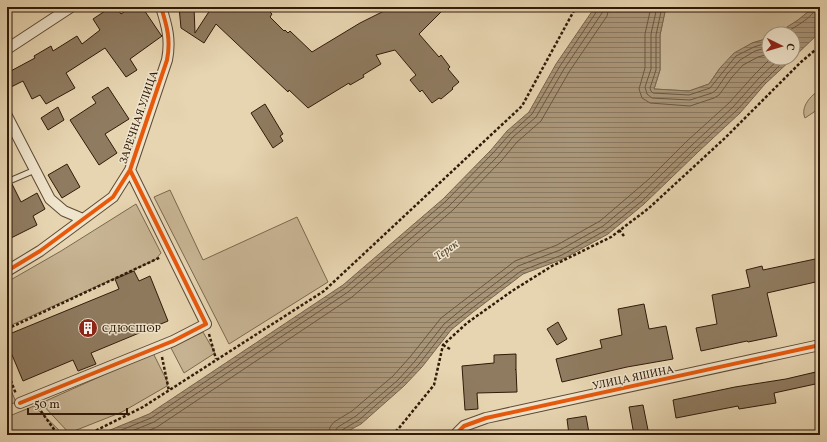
<svg xmlns="http://www.w3.org/2000/svg" width="827" height="442" font-family="Vollkorn,serif">
<style>
.green{fill:#c8b594;stroke:#7c684e}
.water{fill:url(#water-rules);stroke:#79644c}
.lines{fill:none;stroke-linecap:round;stroke-linejoin:round}
.shore{stroke:#6c5840;stroke-width:1}
.building{fill:#8f7b60;stroke:#301a09}
.service-casing{stroke:#5e4933;stroke-width:7}
.minor-casing{stroke:#5e4933;stroke-width:12}
.path{stroke:#301a09;stroke-width:2.5;stroke-dasharray:3 2;stroke-linecap:butt}
.service{stroke:#efe4cc;stroke-width:5}
.minor{stroke:#efe4cc;stroke-width:10}
.cycleway-casing{stroke:#efe4cc;stroke-width:6}
.cycleway{stroke:#e8590c;stroke-width:4}
.labels{text-anchor:middle;stroke-width:3;stroke-linejoin:round;paint-order:stroke}
.street-label{font-size:11px;fill:#301a09;stroke:#efe4cc}
.poi-label{font-size:11px;fill:#301a09;stroke:#efe4cc;text-anchor:start}
.water-label{font-size:12px;font-style:italic;fill:#604b35;stroke:#efe4cc}
</style>
<defs>
<pattern id="water-rules" width="6" height="5" patternUnits="userSpaceOnUse"><rect width="6" height="5" fill="#a99578"/><path d="M0 2.5h6" fill="none" stroke="#8a7961"/></pattern>
</defs>
<rect width="100%" height="100%" fill="#e7d5b1"/>
<filter id="stains"><feTurbulence type="fractalNoise" baseFrequency=".005" numOctaves="4"/><feColorMatrix values="0 0 0 0 .2 0 0 0 0 .09 0 0 0 0 .02 0 0 0 .5 -.17"/></filter>
<radialGradient id="worn" r=".72"><stop offset=".6" stop-color="#630" stop-opacity="0"/><stop offset="1" stop-color="#630" stop-opacity=".3"/></radialGradient>
<path class="green" d="M666,7H814C803,16 784,34 769,34V38L752,43L720,68L709,84L689,91L654,89L660,70V35Z
M820,90V108L805,118C800,107 811,95 820,90Z
M170,190L203,260L297,217L328,282L229,344L154,197Z
M136,204L161,253L155,260L7,327V282L61,251Z
M203,332L215,353L184,373L171,348Z
M153,353L168,383L167,386L122,412L69,433L41,403Z
M7,381L16,402L7,406Z
M34,406L64,435H7V417Z"/>
<path class="water" d="M595,7H666L660,35V70L654,89L689,91L709,84L720,68L734,53L752,43L769,38V58H793L765,84L740,113L698,152L644,204L608,234L563,259L523,274L473,312L451,330L422,367L404,386L361,424L341,435H98L149,414L343,285L443,199L491,150L507,131L529,112L556,64Z
M814,7H820V32L793,58V34H776L798,20Z"/>
<g class="lines">
<path class="shore" d="M651,7L645,34V68L639,89L642,98L650,103L690,106L714,98L719,95L732,77L743,65L758,57L769,54
M657,7L651,34V69L645,87L647,94L652,98L690,100L712,93L716,90L727,74L740,60L755,51L769,47
M662,7L656,35V70L650,88L651,91L653,93L689,95L710,88L736,56L754,47L769,42
M783,34C791,29 815,17 816,7
M109,435L151,418L345,288L445,202L494,152L510,134L532,114L560,66L597,11L598,7
M122,435L154,422L348,292L449,206L498,156L513,137L536,117L564,69L602,13L603,7
M138,435L157,427L352,297L453,210L502,160L517,142L541,121L569,72L607,16L609,7
M329,435L330,427L334,422L352,411L393,376L410,357L441,318L515,261L557,245L600,221L649,179L687,141L729,103L755,74L771,58
M335,435V431L338,427L356,416L398,380L415,361L444,324L467,305L518,266L560,250L603,226L638,197L692,145L733,107L759,78L780,58
M340,435L342,430L359,420L401,383L419,364L448,327L471,309L521,271L562,255L606,230L642,201L695,149L737,110L763,82L787,58"/>
</g>
<path class="building" d="M111,7H116L121,14L131,7H142L161,35L162,36L130,59L137,70L126,77L105,48L66,73L75,88L46,104L40,95L32,99L23,81L7,89V73L35,58L34,56L51,46L53,51L77,36L82,44L100,30L93,19Z
M179,7H194L195,33L212,7H265L272,14L270,17L284,31L285,30L288,33L290,31L312,52L360,23L392,7H446L419,34L439,57L441,55L450,67L448,69L459,82L452,88L453,89L441,99L439,98L432,103L422,90L420,92L410,80L416,75L395,50L376,55L381,64L363,75L364,77L350,85L349,83L308,108L289,90L288,92L216,24L204,43L181,28Z
M108,87L129,119L105,134L117,153L99,165L70,120L96,103L92,97Z
M265,104L283,134L280,136L283,141L273,148L251,113Z
M58,107L64,120L48,130L41,118Z
M67,164L80,187L62,198L48,175Z
M12,184L21,202L37,193L45,209L33,216L37,225L7,240V186Z
M820,258V281L767,293L777,336L748,342L747,341L701,351L696,328L717,324L712,295L750,287L746,270L762,266L763,270Z
M134,271L139,281L150,276L168,321L91,353L96,364L78,371L73,360L23,381L7,343V335L119,289L115,279Z
M644,304L649,329L666,326L673,359L627,367L562,382L556,359L602,348L600,340L622,335L618,309Z
M558,322L567,339L557,345L547,329Z
M516,354V369L515,370L516,369L517,392L477,393L478,409L465,410L462,366L494,363V355Z
M820,371V383L774,393L776,403L739,409L738,406L676,418L673,400L735,387L786,379Z
M643,405L649,435H634L629,407Z
M586,416L589,433L569,435L567,419Z"/>
<g class="lines">
<g class="service-casing">
<path id="service" d="M7,182L35,170"/>
</g>
<g class="minor-casing">
<path id="minor" d="M7,49L71,7
M7,116L50,199L64,211L83,219
M7,271L40,251L113,197L130,170L167,60C171,40 167,26 161,7
M20,403L173,341L206,324L130,170
M455,435L464,426L486,418L820,345"/>
</g>
<path class="path" d="M619,230L624,236
M7,329L161,257
M209,334L216,359
M443,345L450,349
M162,357L169,391
M7,371L16,394
M38,407L58,435
M87,435L143,407L324,291L522,106L576,7
M392,435L399,428L434,385L443,345L467,323L512,291L552,266L611,237L649,208L725,138L801,62L820,46"/>
<use href="#service" class="service"/>
<use href="#minor" class="minor"/>
<g class="cycleway-casing">
<path id="cycleway" d="M7,271L40,251L113,197L130,170L167,60C171,40 167,26 161,7
M20,403L173,341L206,324L130,170
M455,435L464,426L486,418L820,345"/>
</g>
<use href="#cycleway" class="cycleway"/>
</g>
<defs>
<g id="building-disc" transform="scale(1)"><circle r="9.5" fill="#8f2418" stroke="#efe4cc"/><path d="M-4-6H4V6H1V3H-1V6H-4ZM-2.5-4.3h1.7v1.8h-1.7ZM.8-4.3h1.7v1.8H.8ZM-2.5-1h1.7V.8h-1.7ZM.8-1h1.7V.8H.8Z" fill="#fff"/></g>
</defs>
<g fill-rule="evenodd">
<use href="#building-disc" x="88" y="328"/>
</g>
<g class="labels">
<g class="street-label">
<text transform="translate(138 117) rotate(-71)" y="4">ЗАРЕЧНАЯ УЛИЦА</text>
<text transform="translate(633 377) rotate(-12)" y="4">УЛИЦА ЯШИНА</text>
</g>
<g class="poi-label">
<text x="102" y="332">СДЮСШОР</text>
</g>
<g class="water-label">
<text transform="translate(446 250) rotate(-35)" y="4">Терек</text>
</g>
</g>
<rect width="827" height="442" fill="none" stroke="#e7d5b1" stroke-width="24"/>
<rect x="8" y="8" width="811" height="426" fill="none" stroke="#301a09" stroke-width="2"/>
<rect x="12" y="12" width="803" height="418" fill="none" stroke="#301a09"/>
<g transform="translate(781 46) rotate(95)"><circle r="19" fill="#efe4cc" stroke="#a3937e"/>
<path d="M0-3L7 15L0 10L-7 15Z" fill="#8f2418"/>
<text y="-6" font-size="11" font-weight="bold" text-anchor="middle" fill="#301a09">С</text>
</g>
<path d="M28 408v6h99v-6" fill="none" stroke="#301a09" stroke-width="2"/>
<text x="34" y="408" font-size="12" fill="#301a09" stroke="#efe4cc" stroke-width="3" paint-order="stroke">50 m</text>
<rect width="100%" height="100%" filter="url(#stains)"/>
<rect width="100%" height="100%" fill="url(#worn)"/>
</svg>
